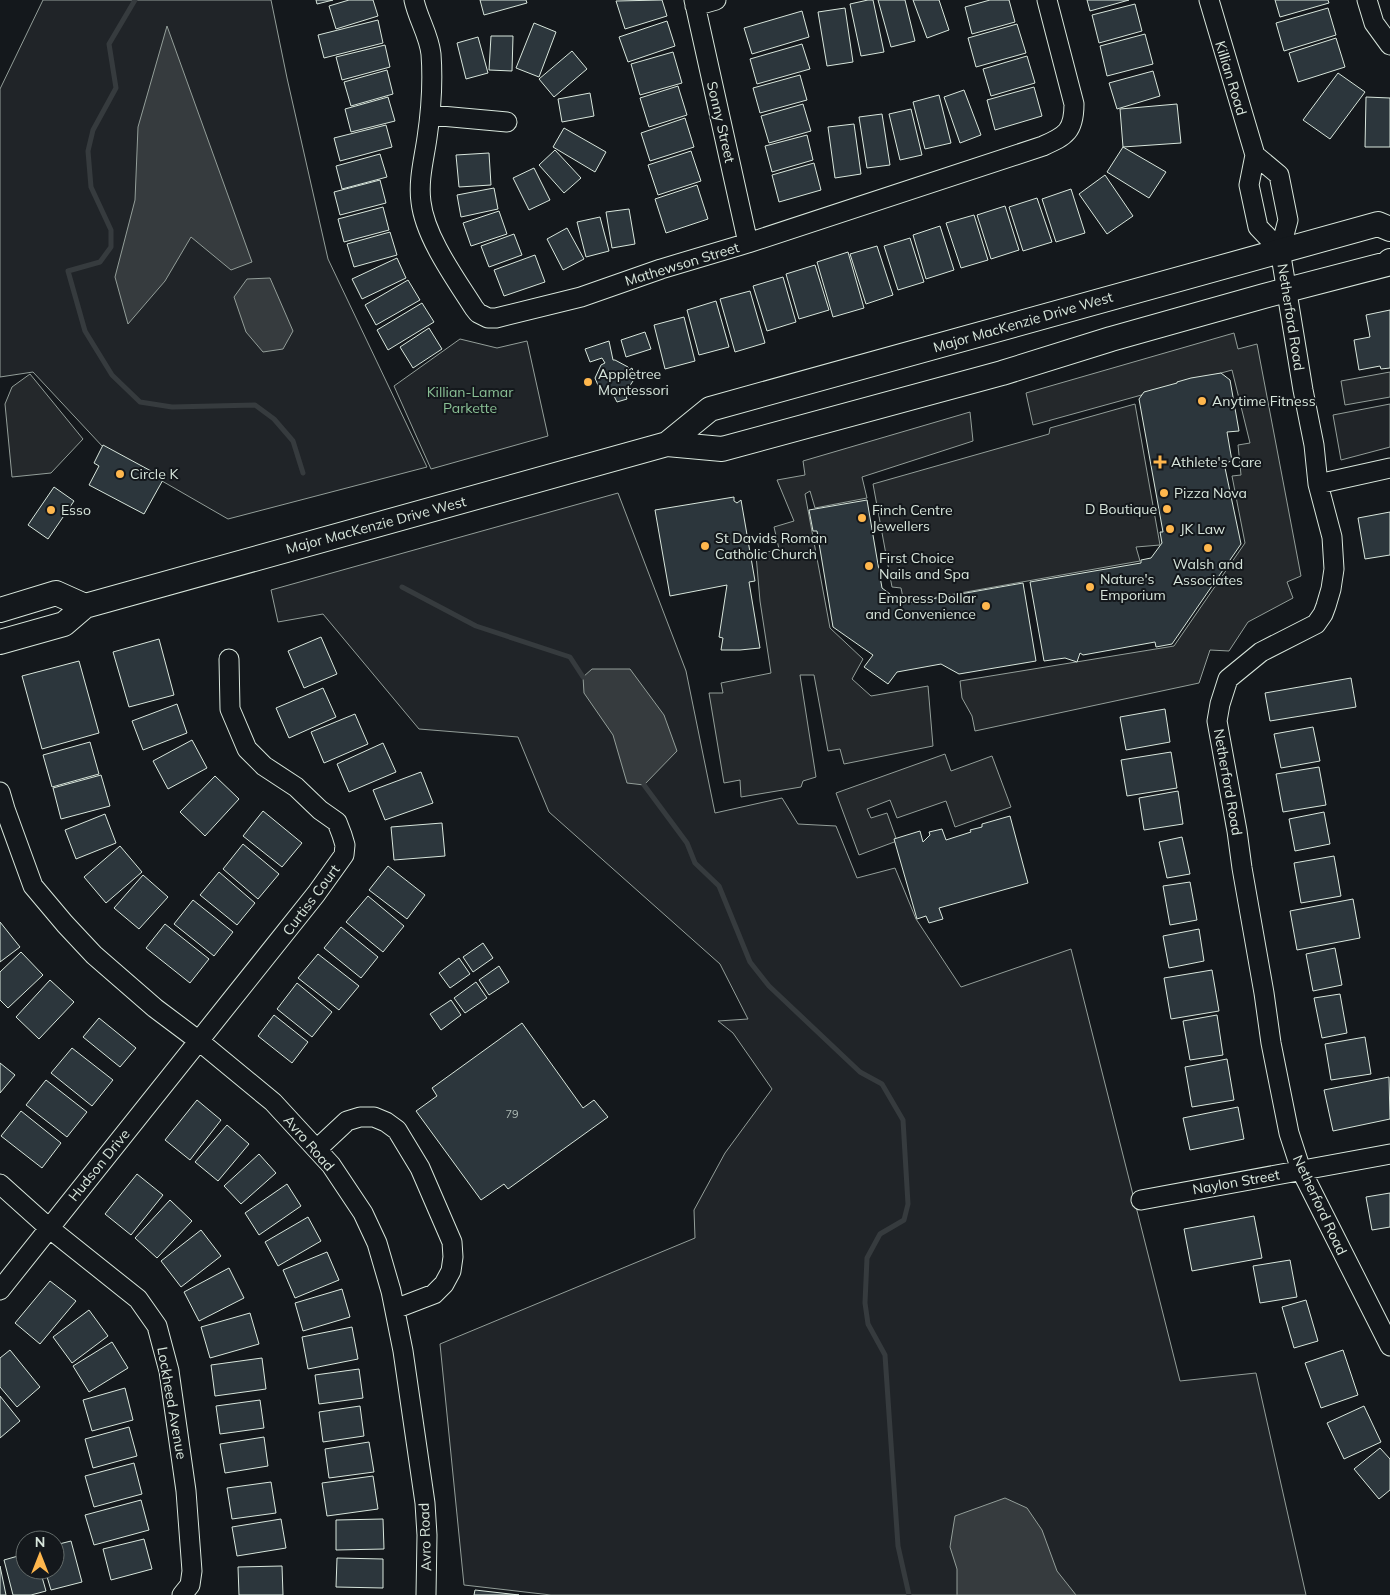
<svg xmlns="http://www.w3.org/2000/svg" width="1390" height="1595" font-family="Mulish,sans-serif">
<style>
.green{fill:#202428;stroke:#939e99}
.parking{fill:#24282b;stroke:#939e99}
.water{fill:#363b3e;stroke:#939e99}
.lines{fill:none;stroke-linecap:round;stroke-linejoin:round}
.stream{stroke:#363b3e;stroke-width:5}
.building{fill:#2c363c;stroke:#d8e6dc}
.minor-casing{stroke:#d8e6dc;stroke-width:21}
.major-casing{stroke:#d8e6dc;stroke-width:26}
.minor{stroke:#14181c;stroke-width:19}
.major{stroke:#14181c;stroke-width:24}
.poi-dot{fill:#ffb74d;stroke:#14181c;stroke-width:2}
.labels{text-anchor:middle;stroke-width:4;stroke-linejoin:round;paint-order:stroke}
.number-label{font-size:11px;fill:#adbab4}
.street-label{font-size:14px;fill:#d8e6dc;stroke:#14181c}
.poi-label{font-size:14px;fill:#d8e6dc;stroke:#14181c;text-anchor:start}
.park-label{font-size:14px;fill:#8ac095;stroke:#14181c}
</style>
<rect width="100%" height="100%" fill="#14181c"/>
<path class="green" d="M43,0H271L287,78L328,259L427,467L228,519L103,447L33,372L0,377V89Z
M460,339L497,348L527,341L548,436L431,469L394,386Z
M1390,404V447L1341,460L1333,415Z
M618,493L686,671L715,813L782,798L798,824L836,826L857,878L895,868L916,919L961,987L1071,949L1180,1381L1256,1373L1306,1595H551L464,1585L440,1344L695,1238L694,1210L725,1153L772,1089L733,1033L718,1021L748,1019L720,964L549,812L518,737L419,729L323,614L278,622L271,590Z"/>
<path class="parking" d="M1234,333L1238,349L1257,344L1301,576L1287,582L1293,598L1248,622L1229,651L1210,650L1199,683L975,731L972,716L962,698L960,681L1174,646L1245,543L1232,476L1241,475L1238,445L1250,443L1232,370L1033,425L1026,393Z
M1390,372V397L1345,405L1341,381Z
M30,374L83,439L51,473L12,477L5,404L12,387Z
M1135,404L1160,545L1136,547L1140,561L904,603L901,588L892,587L873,484L1049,434L1050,428Z
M970,412L973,441L862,477L867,498L815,508L810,491L805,494L830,628L863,659L852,679L871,696L928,686L933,746L844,764L840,749L828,751L814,675H800L816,777L803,781L801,787L741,797L740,780L724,783L709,693H723L721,683L771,673L760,601L756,555L779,549L774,527L794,521L777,480L805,475L803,461Z
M945,754L951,771L992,756L1011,807L955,827L946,801L897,818L890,800L867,809L871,818L887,813L897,841L859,855L836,793Z"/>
<path class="water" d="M167,26L252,262L231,270L191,237L165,281L128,324L115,277L135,200L138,127Z
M270,278L293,331L283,349L263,352L246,332L234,297L247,279Z
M592,669H630L664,715L677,751L644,785L627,783L613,735L584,693L583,677Z
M1005,1498L1027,1508L1042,1530L1057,1571L1076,1595H957V1569L950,1547L955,1516Z"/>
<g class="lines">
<path class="stream" d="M135,0L109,44L116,88L93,130L88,151L91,187L111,230V247L100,262L68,271L85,331L112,375L140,402L172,407L255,405L274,419L293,441L303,473
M402,587L476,626L570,657L583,677
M644,785L687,843L695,863L719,886L750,962L769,986L860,1072L882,1084L903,1120L908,1204L904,1220L880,1234L867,1258L865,1303L868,1324L885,1355L898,1546L909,1595"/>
</g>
<path class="building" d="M316,0H333L317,4Z
M349,0H373L378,16L336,29L329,6Z
M480,0H526L527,3L484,15Z
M662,0L667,16L625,29L616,1Z
M868,0H873L884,52L861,56L850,4Z
M878,0H905L915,41L891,47Z
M913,0H939L949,30L927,38Z
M990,0H1009L1015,22L972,34L965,7Z
M1087,0H1129L1090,11Z
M1275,0H1328L1329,3L1280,17Z
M1135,4L1142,31L1099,43L1092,15Z
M845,8L853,62L827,66L818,12Z
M1328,8L1336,35L1284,51L1276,23Z
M802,11L809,37L752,54L744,28Z
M378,20L383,43L324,58L318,35Z
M667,21L675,46L628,62L619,37Z
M534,23L556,32L539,77L516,68Z
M1017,24L1026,53L976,67L968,38Z
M1145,34L1153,64L1107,76L1100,46Z
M491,36H513L512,71L489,70Z
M478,37L488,73L466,79L457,43Z
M1336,38L1345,67L1298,82L1289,53Z
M802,44L810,69L757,84L750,59Z
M385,45L390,67L342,80L336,57Z
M572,51L587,69L554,97L539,79Z
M673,52L682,83L640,95L631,64Z
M1027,56L1035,83L991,96L983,69Z
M387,70L393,94L351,106L344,82Z
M1153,71L1160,96L1117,109L1109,83Z
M1338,73L1365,92L1330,139L1303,120Z
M800,75L807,100L760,113L753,88Z
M678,86L687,115L649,127L640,98Z
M1034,87L1042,116L995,130L987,100Z
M964,90L981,135L960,143L944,97Z
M590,93L594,116L562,122L558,99Z
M939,95L951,143L925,149L913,102Z
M388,97L395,121L351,132L345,109Z
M1366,97L1390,98V147H1365Z
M803,104L811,131L769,143L761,116Z
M1177,104L1181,143L1123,147L1120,109Z
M911,109L922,155L900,160L889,114Z
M882,114L890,165L867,168L859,117Z
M685,118L694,147L650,161L641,133Z
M854,124L861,174L835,178L828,127Z
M386,125L392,147L340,161L334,138Z
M564,128L606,152L595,172L553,147Z
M807,135L813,160L772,172L765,146Z
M1123,147L1166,172L1149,198L1107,172Z
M555,150L581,178L564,193L539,165Z
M691,151L701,181L658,195L648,165Z
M489,153L491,185L459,187L456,155Z
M380,154L387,177L342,189L336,166Z
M814,163L821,190L779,202L772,175Z
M534,168L550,200L529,210L513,178Z
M1105,175L1133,216L1107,234L1079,194Z
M380,180L386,203L340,215L334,192Z
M697,185L708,219L666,233L655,199Z
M494,188L498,209L461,217L457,195Z
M1071,189L1085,233L1056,242L1042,199Z
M1037,198L1052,242L1023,251L1009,207Z
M1005,206L1019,250L991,259L977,215Z
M383,207L389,230L344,242L338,219Z
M629,209L635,244L612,248L606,212Z
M499,211L507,234L471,246L463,223Z
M974,215L988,260L961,268L946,223Z
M600,217L609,251L586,257L577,222Z
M940,226L954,270L926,279L913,235Z
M567,228L584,259L563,270L547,239Z
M390,232L397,255L354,267L347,244Z
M514,234L522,255L489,267L481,246Z
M910,238L924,282L898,290L884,246Z
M877,246L893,295L866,304L850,254Z
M848,252L864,308L833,317L817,262Z
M535,255L545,282L504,296L494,270Z
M397,258L406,278L362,299L352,279Z
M815,265L829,310L799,319L786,274Z
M783,277L796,322L767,331L753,286Z
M408,280L420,300L376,325L365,305Z
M750,291L765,343L735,352L720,299Z
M716,301L729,347L699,355L687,310Z
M422,303L434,322L388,350L377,330Z
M1390,310V368L1381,369L1380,366L1359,370L1354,340L1370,337L1366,315Z
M684,317L695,361L665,369L654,325Z
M429,328L442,349L413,368L400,347Z
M645,332L651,349L626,357L621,340Z
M609,341L613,360H615L628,367L629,370L632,368L635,378L625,393L627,399L617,402L614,396L600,390L595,378L601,365L605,363L602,358L590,362L585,349Z
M1221,373L1230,380L1239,431L1227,432L1232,461L1224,463L1241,544L1172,644L1156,647L1155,642L1083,655L1080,653L1077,662L1065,658L1044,661L1030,582L1141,563V560L1151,558L1162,543L1160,532H1163L1139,399L1144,392L1177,383V382L1191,378Z
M103,445L164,478L144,514L89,485L99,466L94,463Z
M54,487L74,501L48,539L28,525Z
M734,497V501L737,503L741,500L755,581L749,582L760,648L740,650H721L723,638L719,637L727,585L670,596L655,510Z
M867,500L882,588L903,604L1023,583L1036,661L959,674L941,664L897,672L888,684L864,667L873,655L833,627L817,531H813L809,510Z
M1390,512V555L1365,559L1358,518Z
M321,637L337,674L304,688L288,651Z
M159,639L174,695L129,707L113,652Z
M79,661L99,733L42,749L22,676Z
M1351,678L1356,707L1270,721L1265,693Z
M323,688L336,717L289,738L276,708Z
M177,704L187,733L143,750L132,721Z
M1165,709L1170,742L1126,750L1120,717Z
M355,714L368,744L324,763L311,732Z
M1313,727L1320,761L1281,768L1274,734Z
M192,740L207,768L168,789L153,761Z
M90,742L99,774L52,787L43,755Z
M383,743L396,772L349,792L337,764Z
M1171,752L1177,788L1127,796L1121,760Z
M1319,767L1326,805L1283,812L1276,774Z
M421,772L433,803L385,820L373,790Z
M101,775L110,806L61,819L53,788Z
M215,776L239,799L205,836L180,812Z
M1178,791L1183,824L1144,830L1139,798Z
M263,811L302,843L282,867L243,836Z
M1324,812L1330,844L1295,851L1289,819Z
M105,814L116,843L76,859L65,830Z
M1010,816L1028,883L939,908L943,919L929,923L926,916L917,919L894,839L920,831L923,842L930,835L929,832L942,829L946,840L971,832L970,830L982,827V824Z
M442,823L445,856L394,860L391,827Z
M1182,837L1190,874L1167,878L1159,842Z
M243,844L279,874L258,899L223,869Z
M120,846L142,872L106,903L84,877Z
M1334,856L1341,896L1301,903L1294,863Z
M388,866L425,895L407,919L369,890Z
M219,872L255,903L237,925L200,895Z
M143,875L168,897L139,929L114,908Z
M1190,882L1197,920L1170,925L1163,886Z
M368,896L404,926L383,952L346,922Z
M1353,899L1360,938L1297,950L1290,911Z
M193,900L233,932L214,956L174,924Z
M0,922L20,947L0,962Z
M165,924L209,959L190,983L146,948Z
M341,927L378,957L361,978L324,948Z
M1199,929L1204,961L1169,968L1163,936Z
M483,943L493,958L473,972L463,957Z
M1335,948L1342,985L1313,991L1306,954Z
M21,952L43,975L8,1008L0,1000V972Z
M318,954L359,986L339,1010L298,978Z
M459,958L470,974L450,988L439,973Z
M499,966L509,982L489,995L479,980Z
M1212,970L1219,1011L1171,1019L1164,978Z
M50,980L74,1002L39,1039L16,1017Z
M476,982L487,998L465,1013L454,998Z
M297,983L332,1012L312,1037L277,1009Z
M1340,994L1347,1033L1322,1038L1314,998Z
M451,1000L461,1015L441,1030L430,1014Z
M274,1015L308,1042L292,1063L258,1036Z
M1217,1015L1223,1055L1190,1060L1183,1021Z
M99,1018L136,1048L120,1067L83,1037Z
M522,1023L583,1108L594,1100L608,1117L508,1189L504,1184L481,1200L416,1111L437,1096L432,1088Z
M1365,1037L1371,1074L1331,1080L1325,1044Z
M72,1048L113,1080L92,1106L51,1073Z
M1227,1059L1234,1100L1192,1107L1185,1067Z
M0,1063L15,1075L0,1093Z
M1389,1077L1390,1119L1333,1131L1324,1090Z
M46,1080L87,1112L67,1137L26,1105Z
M197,1100L221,1120L190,1160L165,1140Z
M1238,1107L1244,1139L1190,1150L1183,1118Z
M21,1111L61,1143L42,1168L1,1136Z
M227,1125L249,1144L218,1181L195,1162Z
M259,1154L276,1173L241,1204L224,1186Z
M137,1174L163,1195L131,1235L105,1214Z
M287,1184L301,1206L259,1235L245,1213Z
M1390,1193V1227L1372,1230L1366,1197Z
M170,1200L192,1221L157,1258L135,1238Z
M1254,1216L1262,1258L1192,1271L1184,1229Z
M308,1217L321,1241L278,1266L265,1242Z
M201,1230L221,1256L181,1287L161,1261Z
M327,1252L339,1280L295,1298L283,1270Z
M1290,1260L1297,1297L1260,1303L1253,1266Z
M229,1268L244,1298L199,1321L184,1292Z
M50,1281L76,1301L40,1344L15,1323Z
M342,1289L350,1317L303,1331L295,1303Z
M1306,1300L1318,1341L1294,1348L1282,1307Z
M89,1310L108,1336L72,1363L53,1337Z
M250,1313L259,1344L210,1358L201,1327Z
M352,1327L358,1359L308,1369L302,1337Z
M112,1342L128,1368L89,1392L73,1366Z
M10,1350L40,1387L17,1407L0,1387V1358Z
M1343,1350L1358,1395L1321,1408L1305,1363Z
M262,1358L266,1389L215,1396L211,1365Z
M359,1369L363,1398L319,1404L315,1375Z
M125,1388L133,1420L92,1431L83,1400Z
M0,1396L20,1421L0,1438Z
M260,1400L264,1428L220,1434L216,1406Z
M360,1406L364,1436L323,1442L319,1412Z
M1364,1406L1381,1442L1344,1459L1327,1423Z
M129,1427L137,1456L93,1468L85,1439Z
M264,1437L268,1466L225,1473L220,1444Z
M369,1442L374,1472L329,1478L325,1449Z
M1380,1448L1390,1459V1490L1379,1499L1354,1469Z
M134,1463L142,1494L94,1507L85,1476Z
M373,1476L378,1509L327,1516L322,1483Z
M271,1482L276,1513L232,1519L227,1488Z
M141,1500L149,1530L94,1545L85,1515Z
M281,1519L286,1548L237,1556L232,1527Z
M383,1519L384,1549L336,1550V1520Z
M144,1539L152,1569L111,1580L103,1549Z
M71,1541L82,1582L51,1590L45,1570H55V1545Z
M25,1554V1570H40L46,1591L31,1595H13L4,1560Z
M337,1558L383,1559V1588L336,1587Z
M0,1566L6,1595H0Z
M282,1566L283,1595H239L238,1567Z
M475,1590L519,1595H474Z"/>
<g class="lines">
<g class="minor-casing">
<path id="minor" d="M414,0C418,19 429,35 431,54C433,81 431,111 427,138C424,159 418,181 421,202C425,237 455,278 474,308L478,313L488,318H496L581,297L661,269L748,243L1043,146C1066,136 1074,131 1074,104L1047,0
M694,0L748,243
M1209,0L1255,155L1249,185L1258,227L1280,250
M1367,0L1374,23L1390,45
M695,6L716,0
M430,115L507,122
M1255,155L1279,175L1288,220L1280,250L1303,390L1314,445L1318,484L1332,537L1334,569L1331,589L1326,606L1323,614L1316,624L1261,652L1228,679L1220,704L1217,721L1237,831L1242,868L1264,993L1271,1043L1289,1133L1301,1170L1390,1346
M1318,484L1390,468
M0,792L5,809L33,886L65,924L94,955L155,1008L199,1041L273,1102L331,1165L363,1213L377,1243L391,1291L403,1351L425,1503L427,1535L426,1595
M317,1149L347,1121L360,1117H374L386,1122L397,1130L420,1168L452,1242L453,1257L451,1271L444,1284L434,1294L395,1309
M0,1184L49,1228L138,1299L157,1326L169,1371L186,1491L192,1571L190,1585L182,1595
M1141,1200L1390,1154
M0,1290L316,894L344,855L345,845L342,835L337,822L320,810L296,787L264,766L247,749L230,709L229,659"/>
</g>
<g class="major-casing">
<path id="major" d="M667,444L710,409L1378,224L1390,229
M0,610L56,593L85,606
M0,642L64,624L85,606L667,444L722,449L1002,373L1111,339L1264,296L1387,264L1390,261"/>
</g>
<use href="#minor" class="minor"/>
<use href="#major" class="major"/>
</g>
<g class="poi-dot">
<circle cx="588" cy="382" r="5"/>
<circle cx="1202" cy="401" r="5"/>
<path d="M1157.5 454.5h5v5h5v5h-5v5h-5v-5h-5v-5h5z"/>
<circle cx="120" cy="474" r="5"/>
<circle cx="1164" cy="493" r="5"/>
<circle cx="1167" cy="509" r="5"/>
<circle cx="51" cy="510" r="5"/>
<circle cx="862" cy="518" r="5"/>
<circle cx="1170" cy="529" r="5"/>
<circle cx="705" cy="546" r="5"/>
<circle cx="1208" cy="548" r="5"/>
<circle cx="869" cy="566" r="5"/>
<circle cx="1090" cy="587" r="5"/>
<circle cx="986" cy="606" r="5"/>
</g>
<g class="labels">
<g class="number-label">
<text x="512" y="1118">79</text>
</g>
<g class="street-label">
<text transform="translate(1231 78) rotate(73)" y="5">Killian Road</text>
<text transform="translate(721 122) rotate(77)" y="5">Sonny Street</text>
<text transform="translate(682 264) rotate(-17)" y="5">Mathewson Street</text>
<text transform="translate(1291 317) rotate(81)" y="5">Netherford Road</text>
<text transform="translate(1023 322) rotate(-16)" y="5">Major MacKenzie Drive West</text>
<text transform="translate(376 525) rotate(-15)" y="5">Major MacKenzie Drive West</text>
<text transform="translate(1228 782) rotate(80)" y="5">Netherford Road</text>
<text transform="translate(311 900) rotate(-53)" y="5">Curtiss Court</text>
<text transform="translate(309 1143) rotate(49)" y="5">Avro Road</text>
<text transform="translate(99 1165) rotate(-51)" y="5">Hudson Drive</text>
<text transform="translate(1236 1182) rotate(-10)" y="5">Naylon Street</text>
<text transform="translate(1320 1205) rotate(65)" y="5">Netherford Road</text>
<text transform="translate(172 1403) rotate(80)" y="5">Lockheed Avenue</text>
<text transform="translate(425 1537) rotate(-92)" y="5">Avro Road</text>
</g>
<g class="poi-label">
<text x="598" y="379">Appletree<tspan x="598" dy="16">Montessori</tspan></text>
<text x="1212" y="406">Anytime Fitness</text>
<text x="1171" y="467">Athlete's Care</text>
<text x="130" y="479">Circle K</text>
<text x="1174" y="498">Pizza Nova</text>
<text x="1157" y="514" text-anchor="end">D Boutique</text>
<text x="61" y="515">Esso</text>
<text x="872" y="515">Finch Centre<tspan x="872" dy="16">Jewellers</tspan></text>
<text x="1180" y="534">JK Law</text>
<text x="715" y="543">St Davids Roman<tspan x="715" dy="16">Catholic Church</tspan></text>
<text x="879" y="563">First Choice<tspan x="879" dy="16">Nails and Spa</tspan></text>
<text x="1208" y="569" text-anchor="middle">Walsh and<tspan x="1208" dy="16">Associates</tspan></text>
<text x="1100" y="584">Nature's<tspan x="1100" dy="16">Emporium</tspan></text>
<text x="976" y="603" text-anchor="end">Empress Dollar<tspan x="976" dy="16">and Convenience</tspan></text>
</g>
<g class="park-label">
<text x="470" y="397">Killian-Lamar<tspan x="470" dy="16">Parkette</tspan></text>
</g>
</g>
<g transform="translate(40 1555)"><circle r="24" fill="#14181c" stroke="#626a69"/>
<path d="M0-4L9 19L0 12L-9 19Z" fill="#ffb74d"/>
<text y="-8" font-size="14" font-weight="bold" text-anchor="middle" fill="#d8e6dc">N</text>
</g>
</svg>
